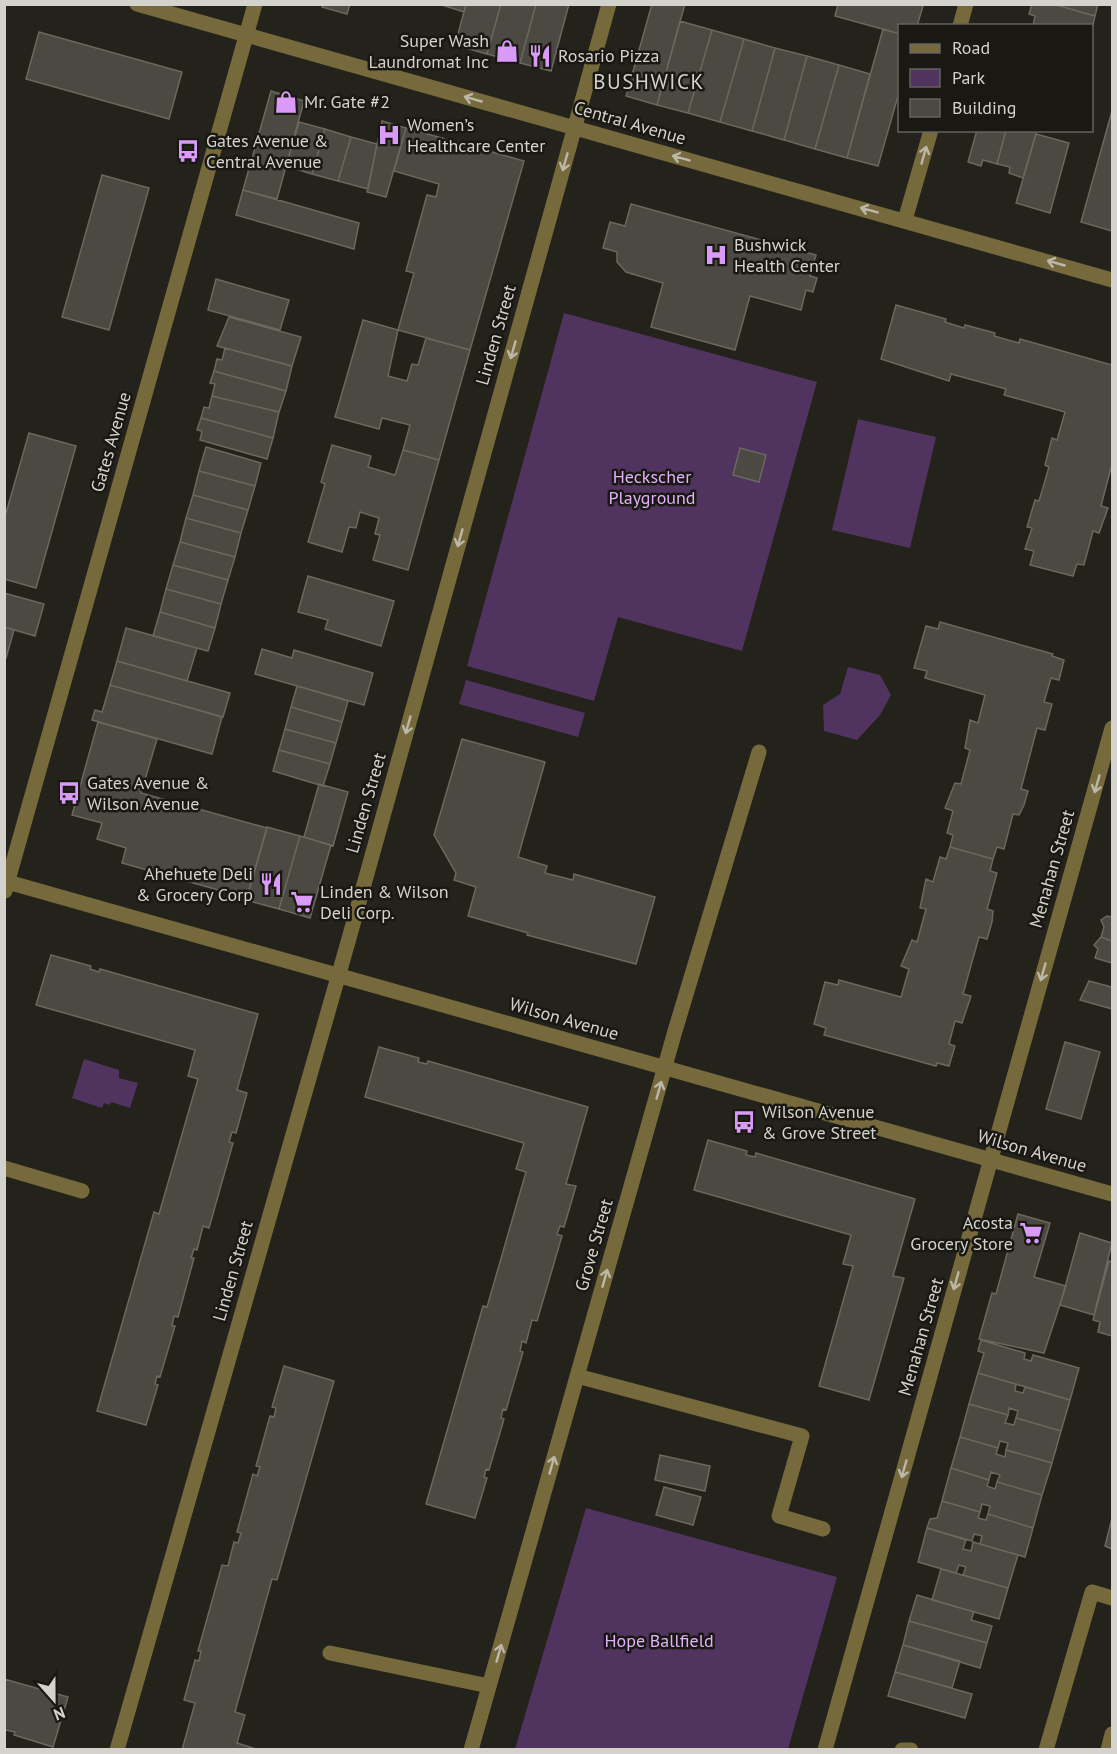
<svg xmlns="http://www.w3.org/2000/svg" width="1117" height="1754" font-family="'PT Sans',sans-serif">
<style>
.green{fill:#51335f}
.building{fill:#4b4941;stroke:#6a685f;stroke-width:1.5}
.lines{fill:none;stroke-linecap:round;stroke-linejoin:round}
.minor{stroke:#766a3d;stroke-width:15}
.oneway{stroke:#bcb8a9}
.labels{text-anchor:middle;stroke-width:5;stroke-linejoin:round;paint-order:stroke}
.poi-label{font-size:18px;fill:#d3d2cd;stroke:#1a1812;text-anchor:start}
.street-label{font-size:18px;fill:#d3d2cd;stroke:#1a1812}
.park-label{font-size:18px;fill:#e2b1fc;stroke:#1a1812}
.quarter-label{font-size:21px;letter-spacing:1.5px;fill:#d3d2cd;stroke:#1a1812}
</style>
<rect width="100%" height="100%" fill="#23221b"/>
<path class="green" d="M564,313L817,382L742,651L618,617L594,701L467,666Z
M858,419L936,437L910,548L832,530Z
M848,667L880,675L891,695L880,715L857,740L824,731L823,705L840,694Z
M466,680L585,713L578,737L459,704Z
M84,1059L119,1070V1078L138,1083L130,1108L111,1102L110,1105L104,1103L102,1108L72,1098Z
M586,1508L837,1577L788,1749H515Z"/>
<path class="building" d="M323,4H350L347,14L322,7Z
M439,4H466L464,12Z
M466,4H501L487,54L455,45Z
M501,4H536L520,63L487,54Z
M536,4H569L551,71L520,63Z
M652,4H685L657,105L626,96Z
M838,4H918L923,6L917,26H900V34L835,16Z
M1032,4H1053L1095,16L1092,29V26H1033L1035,16L1029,14Z
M1053,4H1098L1095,16Z
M680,21L712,30L688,113L657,105Z
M883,29L900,34V89L878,166L847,158Z
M712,30L744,39L720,122L688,113Z
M39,32L182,72L169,119L26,79Z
M744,39L775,48L752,131L720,122Z
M775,48L807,56L784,140L752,131Z
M807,56L839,65L815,149L784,140Z
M839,65L870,74L847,158L815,149Z
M271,91L304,101L277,199L243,190Z
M1112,111V231L1081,222Z
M382,121L406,128L386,197L367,192Z
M299,122L325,129L312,174L286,166Z
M406,128L524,161L470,350L398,330L414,273L406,271L427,195L436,197L439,184L394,171Z
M325,129L351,137L338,181L312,174Z
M977,130H1006L997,164L983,160L981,166L968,162Z
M1006,130H1037L1023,178L1009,173L1010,167L997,164Z
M1036,134L1069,143L1050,213L1016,203Z
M351,137L377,144L368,189L338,181Z
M102,175L149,188L109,330L62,317Z
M243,190L359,223L354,249L236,215Z
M631,204L816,255L810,276L817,278L813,292L806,290L801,310L750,296L735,350L651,327L663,283L626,272L617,262V252L603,248L610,222L625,226Z
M216,279L289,300L280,330L208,310Z
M896,305L946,319L945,322L964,328L965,325L995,333L994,336L1019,343L1020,339L1112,365V464L1101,506L1108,508L1099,533L1093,531L1084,565L1077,564L1073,576L1030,565L1034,551L1025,549L1032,528L1027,527L1035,500L1039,501L1049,467L1045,465L1052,438L1057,440L1065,412L1004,395L1006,389L951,374L949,381L881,359Z
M229,317L301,337L292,366L217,346Z
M363,320L398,330L388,376L407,381L412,364L418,365L426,338L470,350L439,460L403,450L410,425L382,418L379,429L335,417Z
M225,348L292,366L286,391L214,371L217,359L222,360Z
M214,371L286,391L279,412L212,396L215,384L210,383Z
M212,396L279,412L273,438L201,418L204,407L209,408Z
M201,418L273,438L267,459L200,440L202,431L197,430Z
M29,433L76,446L36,588L4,579V520Z
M332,445L371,456L368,467L395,475L403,450L439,460L408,570L373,560L380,535L375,534L379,518L360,512L356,528L349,527L342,552L308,542L325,484L321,482Z
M206,447L261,463L255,486L199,471Z
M740,448L766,455L759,482L733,475Z
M199,471L255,486L248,510L193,495Z
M193,495L248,510L241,533L186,518Z
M186,518L241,533L235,557L180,542Z
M180,542L235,557L228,580L173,565Z
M173,565L228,580L221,604L166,589Z
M308,576L394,601L381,646L325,629L328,620L298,612Z
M166,589L221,604L215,628L160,612Z
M4,593L44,604L35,636L4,627Z
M160,612L215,628L208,651L153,636Z
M940,622L1053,654L1052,656L1064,660L1059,680L1051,678L1044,702L1052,704L1045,730L1037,728L1021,789L1028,791L1024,805L1019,815L1013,814L1004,849L997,847L993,859L950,847L953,835L947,833L953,811L945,808L955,783L961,784L970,750L965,748L970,720L978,723L985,695L925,678L927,671L914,668L926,626L938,629Z
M4,627L14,630L6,658H4Z
M126,628L197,648L187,681L117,661Z
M262,649L292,658L294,650L373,673L364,705L255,674Z
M117,661L230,693L223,717L110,685Z
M110,685L222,717L212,754L92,720L95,710L102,712Z
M297,686L348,701L342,722L291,707Z
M291,707L342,722L336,743L285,729Z
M98,722L157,739L141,793L267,828L247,898L122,863L126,848L97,839L102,823L72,815Z
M285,729L336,743L330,764L279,750Z
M462,739L545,762L518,857L547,866L545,873L573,880L574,874L655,897L636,964L527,935L528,933L468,916L476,887L454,880L456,873L434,835Z
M279,750L330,764L323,786L273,771Z
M319,784L348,792L333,846L304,837Z
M267,827L300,836L279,909L246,900Z
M300,836L331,845L310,918L279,909Z
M950,847L993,859L990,871L997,873L987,909L993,911L992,922L987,939L979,937L963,994L971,996L962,1023L955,1021L949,1044L955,1046L949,1066L937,1063L936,1066L824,1035L826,1028L814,1024L825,982L838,985L839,980L901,997L909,969L901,966L912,940L917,942L926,909L920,908L926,879L933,882L940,857L946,859Z
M1107,916L1112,917V941L1101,937L1104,927L1101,920Z
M1101,937L1112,941V963L1095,958L1098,949L1094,945Z
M51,955L91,966L90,969L99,972L100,969L258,1014L237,1090L247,1093L236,1133L232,1132L229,1142L233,1143L209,1228L203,1226L197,1250L194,1249L191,1258H194L178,1317L174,1316L172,1326H175L160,1377L157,1376L155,1384L158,1385L146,1425L97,1411L154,1212L159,1214L198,1079L188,1076L195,1050L36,1005Z
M1089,981L1112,987V1009L1080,1000Z
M1065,1042L1100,1052L1081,1119L1046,1109Z
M379,1047L419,1058L418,1062L427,1064L428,1061L588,1107L566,1184L576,1186L564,1227L560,1226L557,1234L562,1236L537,1321L532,1320L526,1343L522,1341L520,1351L523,1352L506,1410L503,1409L501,1418L504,1419L489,1470L486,1469L484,1477L487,1478L475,1518L426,1504L483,1306L487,1307L526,1172L516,1169L524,1143L365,1097Z
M708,1140L747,1151L746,1155L755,1157L756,1153L915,1199L893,1276L904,1278L869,1400L819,1386L853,1266L843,1264L851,1235L694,1190Z
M1018,1214L1050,1223L1034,1277L1066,1286L1044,1353L979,1339L992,1293L996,1294Z
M1080,1233L1112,1243L1094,1315L1060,1305Z
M1109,1261L1112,1262V1336L1098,1332L1100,1322L1093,1320Z
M981,1340L1025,1353L1024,1359L1031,1361L1033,1355L1079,1368L1070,1400L978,1373L984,1353L978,1351Z
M284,1366L334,1381L277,1580L272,1579L235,1712L245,1715L237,1743L259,1750H182L195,1703L184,1700L195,1660L199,1661L201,1651H198L222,1565L228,1566L234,1542L238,1543L241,1533L237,1532L253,1474L257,1476L260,1467L256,1466L270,1416L274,1417L276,1408L272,1407Z
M978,1373L1016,1384L1015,1391L1023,1393L1025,1387L1070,1400L1061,1431L1016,1418L1018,1411L1009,1408L1008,1415L969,1404Z
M969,1404L1008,1415L1005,1423L1014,1425L1016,1418L1061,1431L1052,1463L1006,1450L1008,1443L1000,1441L998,1448L960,1437Z
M960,1437L998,1448L996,1454L1005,1457L1006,1450L1052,1463L1042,1495L997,1482L1000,1475L991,1472L989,1480L951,1468Z
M660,1455L710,1466L705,1491L655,1480Z
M951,1468L989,1480L987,1486L995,1489L997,1482L1042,1495L1033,1528L988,1514L990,1506L982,1504L980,1512L942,1501Z
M664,1487L701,1497L693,1525L656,1515Z
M942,1501L980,1512L978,1518L986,1520L988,1514L1033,1528L1025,1557L980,1544L982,1536L974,1534L972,1541L927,1528L930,1519L937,1518Z
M1112,1518V1549L1105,1546Z
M927,1528L966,1540L963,1549L971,1551L973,1542L1018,1555L1008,1588L963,1575L966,1567L959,1565L956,1573L918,1562Z
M941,1569L1008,1588L999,1619L932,1600Z
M917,1595L974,1612L971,1620L992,1626L987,1643L909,1621Z
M909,1621L987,1643L980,1668L903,1645Z
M903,1645L960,1661L952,1688L895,1672Z
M895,1672L972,1694L965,1718L888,1696Z
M4,1679L68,1697L53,1747L14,1735L15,1732L6,1730L4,1733Z"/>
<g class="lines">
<path class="minor" d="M137,4L1112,280
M960,26L966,4
M905,220L931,130
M4,881L1112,1194
M5,891L255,4
M4,1168L82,1191
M577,1376L802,1436L779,1516L823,1529
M330,1653L489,1686
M117,1750L348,942L609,4
M471,1750L675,1031L759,752
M825,1750L1112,728
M902,1750H911
M1046,1750L1092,1592L1112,1598
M1108,1750L1112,1734"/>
</g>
<defs><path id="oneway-shaft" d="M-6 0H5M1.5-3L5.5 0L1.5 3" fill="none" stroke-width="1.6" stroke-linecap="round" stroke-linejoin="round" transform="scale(1.5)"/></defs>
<g class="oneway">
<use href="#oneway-shaft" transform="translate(473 99) rotate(-164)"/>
<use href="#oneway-shaft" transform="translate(924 155) rotate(-74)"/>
<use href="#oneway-shaft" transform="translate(681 158) rotate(-165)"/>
<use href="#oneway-shaft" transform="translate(565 162) rotate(106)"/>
<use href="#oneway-shaft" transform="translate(869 210) rotate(-165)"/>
<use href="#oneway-shaft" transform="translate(1056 263) rotate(-164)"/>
<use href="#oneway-shaft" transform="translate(513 350) rotate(106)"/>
<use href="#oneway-shaft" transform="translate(460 538) rotate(106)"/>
<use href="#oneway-shaft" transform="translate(408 725) rotate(106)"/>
<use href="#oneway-shaft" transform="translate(1097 784) rotate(106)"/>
<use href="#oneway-shaft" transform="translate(1043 972) rotate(106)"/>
<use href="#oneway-shaft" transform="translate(659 1090) rotate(-74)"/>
<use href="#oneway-shaft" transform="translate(605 1278) rotate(-74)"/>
<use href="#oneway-shaft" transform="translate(956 1281) rotate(106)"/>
<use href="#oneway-shaft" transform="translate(552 1465) rotate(-74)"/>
<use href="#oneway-shaft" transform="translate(904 1469) rotate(106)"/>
<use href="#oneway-shaft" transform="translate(499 1653) rotate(-74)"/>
</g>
<defs>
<g id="shop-bare" transform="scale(1.8)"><path d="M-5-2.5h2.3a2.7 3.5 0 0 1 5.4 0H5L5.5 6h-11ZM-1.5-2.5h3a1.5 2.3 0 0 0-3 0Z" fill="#d99af8" stroke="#1a1812" stroke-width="2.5" paint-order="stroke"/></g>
<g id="restaurant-bare" transform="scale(1.8)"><path d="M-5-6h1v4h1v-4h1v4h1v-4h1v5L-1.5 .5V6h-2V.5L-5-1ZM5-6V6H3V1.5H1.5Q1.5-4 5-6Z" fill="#d99af8" stroke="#1a1812" stroke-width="2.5" paint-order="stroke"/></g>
<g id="hospital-bare" transform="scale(1.8)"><path d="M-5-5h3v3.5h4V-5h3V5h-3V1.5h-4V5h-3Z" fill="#d99af8" stroke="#1a1812" stroke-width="2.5" paint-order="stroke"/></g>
<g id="bus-bare" transform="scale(1.8)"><path d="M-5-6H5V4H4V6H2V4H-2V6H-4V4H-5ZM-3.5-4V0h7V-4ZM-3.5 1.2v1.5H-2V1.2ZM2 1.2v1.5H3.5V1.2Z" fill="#d99af8" stroke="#1a1812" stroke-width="2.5" paint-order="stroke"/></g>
<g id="supermarket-bare" transform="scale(1.8)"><path d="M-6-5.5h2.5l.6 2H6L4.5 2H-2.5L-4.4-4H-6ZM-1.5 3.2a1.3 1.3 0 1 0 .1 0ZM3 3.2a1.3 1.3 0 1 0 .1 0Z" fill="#d99af8" stroke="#1a1812" stroke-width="2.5" paint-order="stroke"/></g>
</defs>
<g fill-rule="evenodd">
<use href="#shop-bare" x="507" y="51"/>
<use href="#restaurant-bare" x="540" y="56"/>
<use href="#shop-bare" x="286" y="102"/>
<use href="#hospital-bare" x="389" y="135"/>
<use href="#bus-bare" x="188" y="151"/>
<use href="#hospital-bare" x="716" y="255"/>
<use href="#bus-bare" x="69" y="793"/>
<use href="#restaurant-bare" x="271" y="884"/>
<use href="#supermarket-bare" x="302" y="902"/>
<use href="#bus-bare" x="744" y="1122"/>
<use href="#supermarket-bare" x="1031" y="1233"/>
</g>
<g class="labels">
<g class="poi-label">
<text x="489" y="47" text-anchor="end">Super Wash<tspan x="489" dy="21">Laundromat Inc</tspan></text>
<text x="558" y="62">Rosario Pizza</text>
<text x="304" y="108">Mr. Gate #2</text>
<text x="407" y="131">Women’s<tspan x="407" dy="21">Healthcare Center</tspan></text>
<text x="206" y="147">Gates Avenue &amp;<tspan x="206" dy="21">Central Avenue</tspan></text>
<text x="734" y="251">Bushwick<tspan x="734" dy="21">Health Center</tspan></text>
<text x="87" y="789">Gates Avenue &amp;<tspan x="87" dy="21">Wilson Avenue</tspan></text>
<text x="253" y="880" text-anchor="end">Ahehuete Deli<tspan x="253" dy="21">&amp; Grocery Corp</tspan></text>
<text x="320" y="898">Linden &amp; Wilson<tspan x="320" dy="21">Deli Corp.</tspan></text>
<text x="762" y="1118">Wilson Avenue<tspan x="762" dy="21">&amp; Grove Street</tspan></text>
<text x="1013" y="1229" text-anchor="end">Acosta<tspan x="1013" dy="21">Grocery Store</tspan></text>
</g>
<g class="street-label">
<text transform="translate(630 123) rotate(16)" y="6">Central Avenue</text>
<text transform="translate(496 335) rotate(-74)" y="6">Linden Street</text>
<text transform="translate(111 442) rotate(-74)" y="6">Gates Avenue</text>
<text transform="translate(366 803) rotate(-74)" y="6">Linden Street</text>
<text transform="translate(1052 869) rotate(-74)" y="6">Menahan Street</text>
<text transform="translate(564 1019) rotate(16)" y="6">Wilson Avenue</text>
<text transform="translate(1032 1151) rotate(16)" y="6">Wilson Avenue</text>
<text transform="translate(594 1245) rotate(-74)" y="6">Grove Street</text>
<text transform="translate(233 1271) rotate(-74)" y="6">Linden Street</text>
<text transform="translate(921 1337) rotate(-74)" y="6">Menahan Street</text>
</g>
<g class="park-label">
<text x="652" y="483">Heckscher<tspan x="652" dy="21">Playground</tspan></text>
<text x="659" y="1647">Hope Ballfield</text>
</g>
<g class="quarter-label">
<text x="649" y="89">BUSHWICK</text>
</g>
</g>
<rect width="1117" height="1754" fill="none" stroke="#d3d2cd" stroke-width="12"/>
<rect x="898" y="24" width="195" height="108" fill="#1a1812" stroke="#64625d" stroke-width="1.5"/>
<rect x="910" y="44" width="30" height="9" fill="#766a3d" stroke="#64625d" stroke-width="1.5"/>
<text x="952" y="54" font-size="18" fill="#d3d2cd">Road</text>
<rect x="910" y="69" width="30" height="18" fill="#51335f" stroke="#64625d" stroke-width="1.5"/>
<text x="952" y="84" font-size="18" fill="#d3d2cd">Park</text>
<rect x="910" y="99" width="30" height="18" fill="#4b4941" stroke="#64625d" stroke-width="1.5"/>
<text x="952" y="114" font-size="18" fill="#d3d2cd">Building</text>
<g transform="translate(54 1700) rotate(159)" stroke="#1a1812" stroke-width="4.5" paint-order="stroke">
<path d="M0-4.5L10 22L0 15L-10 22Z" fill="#d3d2cd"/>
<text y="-9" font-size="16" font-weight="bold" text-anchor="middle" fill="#d3d2cd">N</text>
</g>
</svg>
